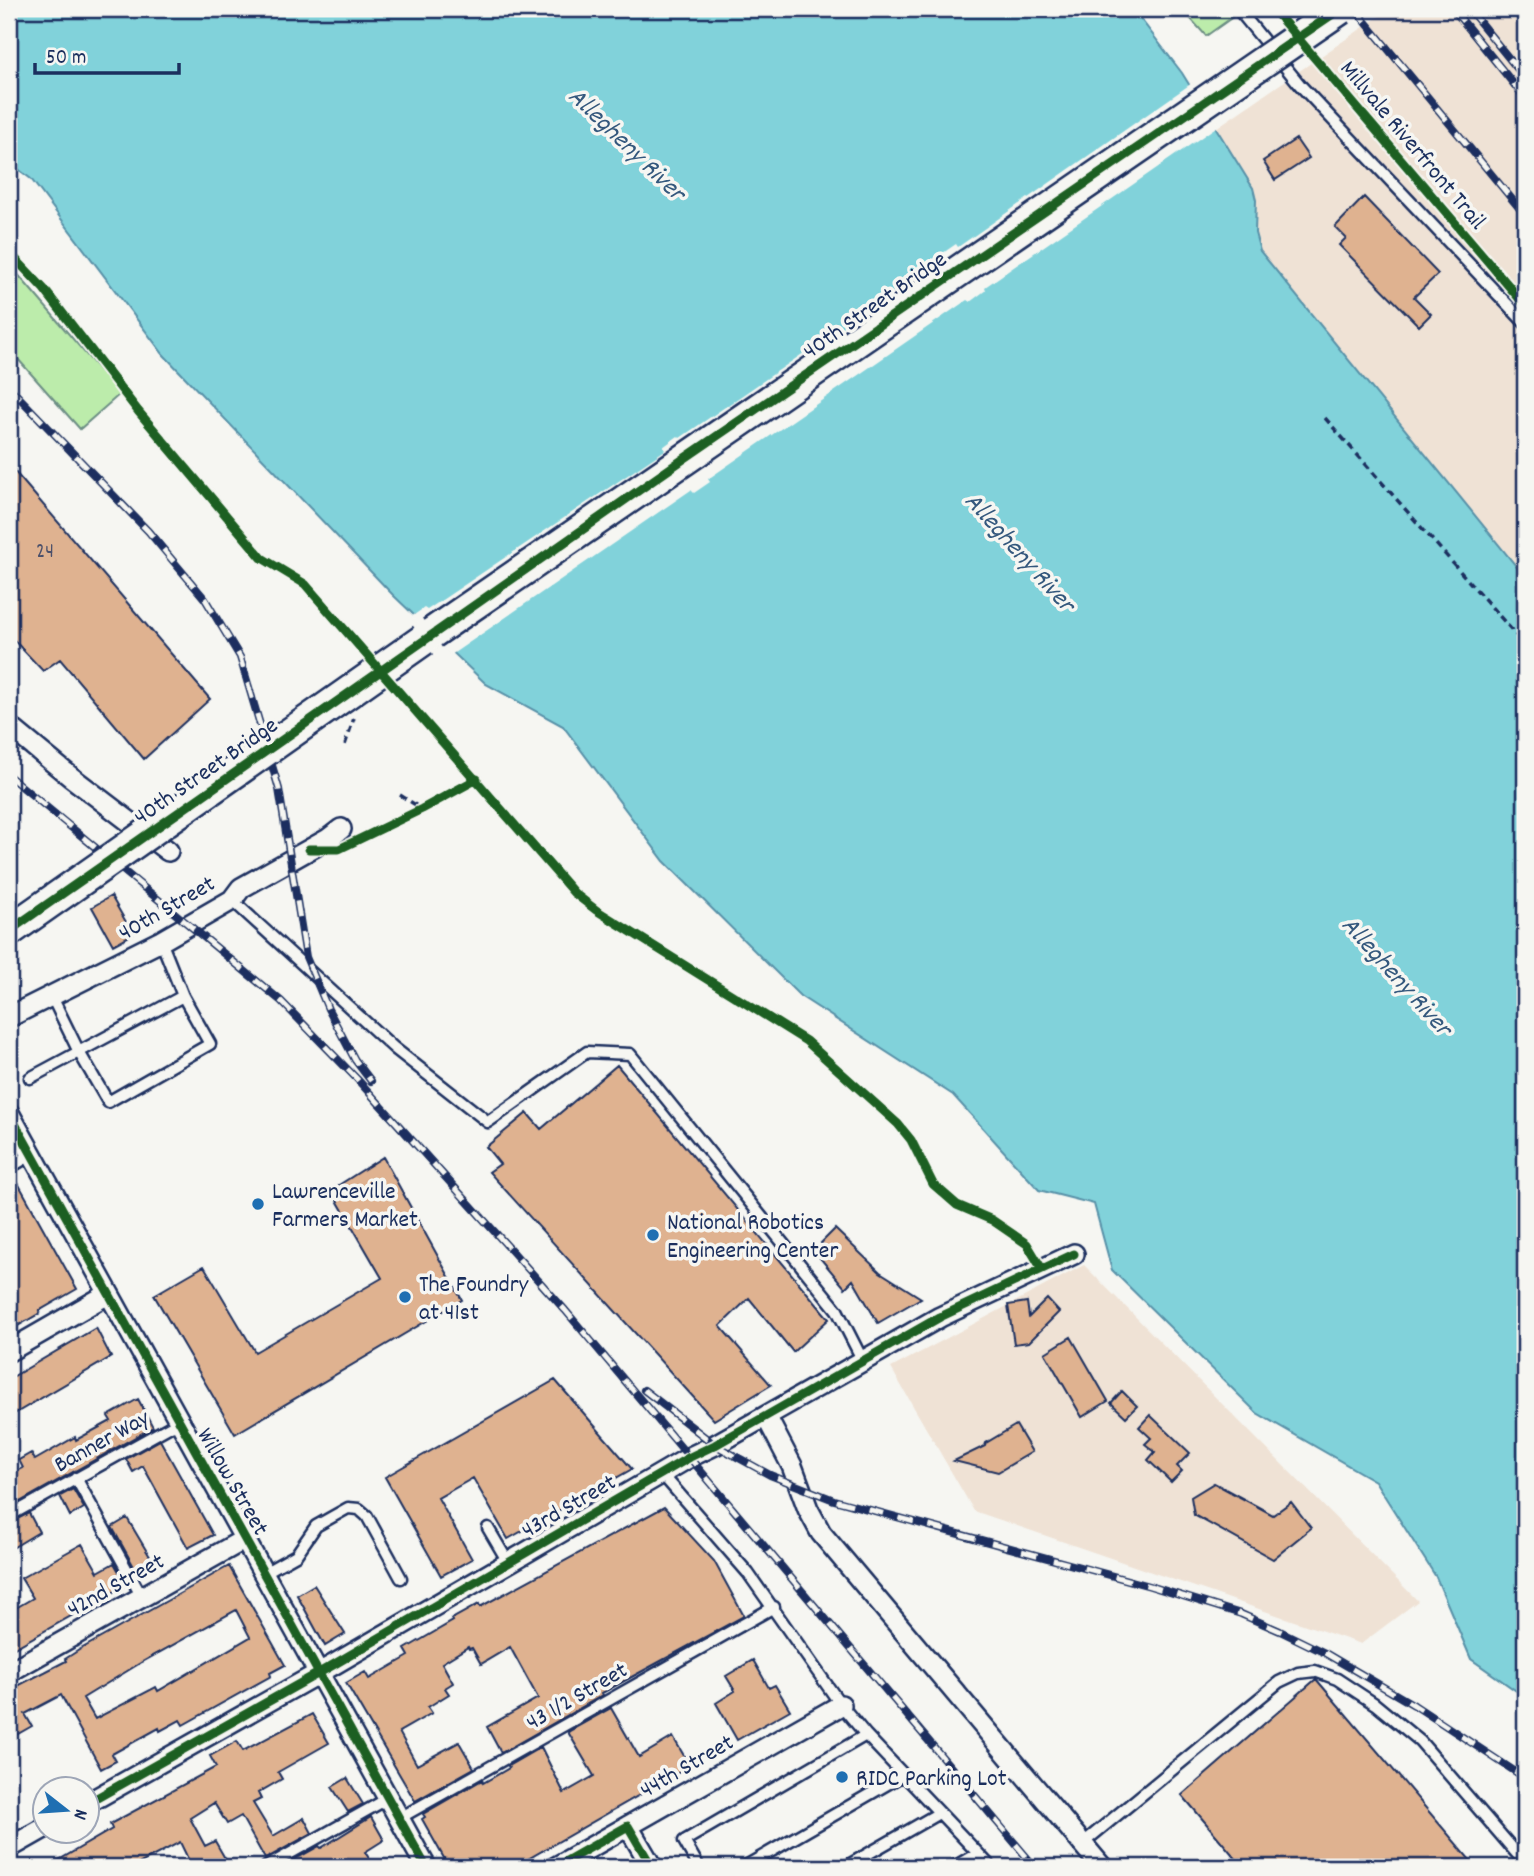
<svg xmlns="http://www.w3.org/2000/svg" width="1534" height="1876" font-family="Dekko,sans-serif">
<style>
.built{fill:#efe2d5}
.green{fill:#bcecab;stroke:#6c8e84;stroke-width:2}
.water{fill:#81d2da;stroke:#5891a8;stroke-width:2}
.pier{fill:#f6f6f2}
.building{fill:#dfb290;stroke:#1b2f5e;stroke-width:2;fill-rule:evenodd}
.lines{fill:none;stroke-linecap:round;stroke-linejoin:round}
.service-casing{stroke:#1b2f5e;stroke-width:15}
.minor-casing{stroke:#1b2f5e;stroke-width:24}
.path{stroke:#1b2f5e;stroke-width:3.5;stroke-dasharray:7 5;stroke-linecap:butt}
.service{stroke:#f6f6f2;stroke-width:10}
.minor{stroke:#f6f6f2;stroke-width:19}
.rail-casing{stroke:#1b2f5e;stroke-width:8}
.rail{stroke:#f6f6f2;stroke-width:5;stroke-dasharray:16;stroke-linecap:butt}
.primary-bridge-casing{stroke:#1b2f5e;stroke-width:35;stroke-linecap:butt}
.primary-bridge{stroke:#f6f6f2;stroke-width:30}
.cycleway-casing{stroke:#f6f6f2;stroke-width:13}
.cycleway{stroke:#1b5e20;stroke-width:9}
.poi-dot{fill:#1f6fb2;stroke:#f6f6f2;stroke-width:2.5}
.labels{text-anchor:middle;stroke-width:7;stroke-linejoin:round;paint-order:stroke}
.number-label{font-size:21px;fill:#4c506a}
.street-label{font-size:24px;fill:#1b2f5e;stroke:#f6f6f2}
.poi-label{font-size:24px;fill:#1b2f5e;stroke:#f6f6f2;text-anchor:start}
.water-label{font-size:26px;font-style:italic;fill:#34587d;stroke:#f6f6f2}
</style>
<rect width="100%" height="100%" fill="#f6f6f2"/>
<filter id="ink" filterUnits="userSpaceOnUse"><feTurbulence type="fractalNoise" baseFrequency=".0143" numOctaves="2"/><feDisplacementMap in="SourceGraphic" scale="14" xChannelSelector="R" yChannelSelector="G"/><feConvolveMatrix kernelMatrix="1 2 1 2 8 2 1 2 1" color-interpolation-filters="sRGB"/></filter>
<g filter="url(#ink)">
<path class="built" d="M1390,9H1525V577L1260,251L1255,233L1256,200L1235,158L1216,128Z
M1084,1265L1418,1601L1361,1644L974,1511L891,1368Z"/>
<path class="green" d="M1182,9H1244L1206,36Z
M9,264L120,394L80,429L9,349Z"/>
<path class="water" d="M9,9H1133L1182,73L1253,188L1256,200L1255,233L1260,251L1525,577V1697L1471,1659L1436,1577L1375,1481L1257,1413L1112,1270L1094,1204L1039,1190L953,1095L800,996L664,861L563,726L486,684L393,595L163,354L31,179L9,162Z"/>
<path class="pier" d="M1192,83L1219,125L985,287L986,290L970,302L967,300L708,479L710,482L694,493L691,490L451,655L411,617L424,608L427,610L665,450L663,447L678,436L680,438L942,258L940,255L956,244L958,247Z"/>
<path class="building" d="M1296,139L1309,158L1275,180L1263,161Z
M1364,197L1438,274L1414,297L1431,314L1419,326L1339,245L1346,238L1335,227Z
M9,465L210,699L144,759L60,659L43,671L9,635Z
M111,896L133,934L113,945L92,907Z
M617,1065L829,1319L793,1352L749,1298L720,1326L771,1385L714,1420L489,1172L500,1164L486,1147L527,1113L541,1129Z
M383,1157L462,1300L235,1434L154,1295L204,1266L255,1352L382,1278L331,1190Z
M13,1174L77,1289L39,1311L40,1313L9,1331V1175Z
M835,1229L880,1272L921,1298L878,1323L853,1280L845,1288L816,1253L824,1246L821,1243Z
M1047,1299L1059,1312L1029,1342L1014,1344L1008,1305L1027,1302L1029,1317Z
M96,1328L111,1357L9,1417V1379Z
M1071,1337L1108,1401L1082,1417L1045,1353Z
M555,1380L632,1469L508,1539L473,1478L438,1498L472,1559L441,1576L385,1477Z
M1122,1391L1137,1406L1126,1417L1111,1403Z
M138,1399L153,1427L9,1508V1475L23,1468L19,1460L31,1453L35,1460L75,1437L76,1440L111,1421L108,1416Z
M1150,1415L1190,1453L1177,1466L1182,1471L1171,1482L1148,1460L1155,1452L1145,1444L1151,1438L1139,1427Z
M1016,1425L1032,1452L998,1472L954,1461L985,1446L986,1443Z
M160,1440L213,1535L188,1548L143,1466L133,1472L126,1459Z
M1214,1483L1273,1515L1291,1502L1311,1528L1273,1559L1194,1515L1191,1497Z
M73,1489L84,1508L70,1516L60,1496Z
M664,1507L714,1561L744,1616L602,1693L603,1695L501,1753L487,1727L538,1698L510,1647L481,1664L472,1648L469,1649L468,1647L442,1663L453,1683L445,1688L449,1694L428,1707L432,1713L399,1732L417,1765L459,1742L474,1768L415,1801L346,1683L365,1672L369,1679L409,1656L405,1649L453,1621L452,1619L479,1604L480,1607Z
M29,1513L39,1532L9,1550V1523Z
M127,1518L155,1565L138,1574L112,1527Z
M82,1544L98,1572L114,1563L125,1582L123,1583L124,1586L9,1651V1612L33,1598L21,1578Z
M229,1566L285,1665L270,1673L271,1676L183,1725L180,1720L160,1731L159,1728L112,1754L116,1761L101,1769L61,1695L25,1714L32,1726L9,1739V1684L12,1689L66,1661L65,1659L79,1650ZM236,1610L250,1637L158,1691L156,1687L95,1719L83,1698L142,1662Z
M314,1585L345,1634L325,1646L297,1595Z
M753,1660L769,1688L775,1685L790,1710L737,1740L716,1703L735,1691L726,1676Z
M1316,1679L1476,1867H1243L1182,1795Z
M611,1708L639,1757L673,1737L690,1766L514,1867H449L422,1819L425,1817L423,1814L482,1780L483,1783L509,1768L508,1766L541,1747L564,1793L594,1776L568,1732Z
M312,1714L329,1743L278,1772L282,1779L258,1793L261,1799L253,1803L273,1836L304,1818L312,1833L265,1859L241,1816L227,1824L214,1803L190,1818L205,1846L215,1841L230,1867H192L180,1842L133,1867H47L112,1829L110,1824L216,1767L210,1756L237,1741L243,1751Z
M347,1778L363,1804L348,1812L332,1787Z
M371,1817L384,1840L365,1852L370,1860L357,1867H281L319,1846L321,1848Z"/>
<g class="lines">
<g class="service-casing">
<path id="service" d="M1238,9L1300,85L1525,323
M232,900L394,1048L488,1122L587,1052L630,1054L837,1310L863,1361
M52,997L79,1052L108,1102L210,1044L183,996L161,941
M30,1078L183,996
M9,1168L31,1155
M661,1473L748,1573L841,1705L866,1735L991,1867
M76,1478L142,1597
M9,1516L178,1422
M488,1528L508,1562
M264,1573L296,1555L316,1526L348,1508L359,1509L367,1516L401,1578
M398,1819L774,1607
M1082,1844L1279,1682L1298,1673L1315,1671L1337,1679L1375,1704L1420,1741L1525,1863
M266,1867L387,1799
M699,1867L684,1841L866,1735
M744,1867L903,1775
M845,1867L939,1813
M954,1867L978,1853"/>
</g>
<g class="minor-casing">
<path id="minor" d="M9,726L71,777L168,851
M9,1017L161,941L232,900L241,888L328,839L341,829
M9,1113L426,1867
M9,1351L108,1294
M766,1416L792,1466L808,1509L821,1533L1102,1867
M9,1672L245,1539
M88,1803L333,1665L690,1457L715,1445L940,1317L1074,1254
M628,1826L652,1867
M9,1848L46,1827
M556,1867L841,1705"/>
</g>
<path class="path" d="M1325,418L1525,645
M345,745L354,718
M400,795L422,809"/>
<use href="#service" class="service"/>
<use href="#minor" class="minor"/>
<g class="rail-casing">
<path id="rail" d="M1355,9L1525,215
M1453,9L1525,98
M1469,9L1525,78
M9,387L148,531L205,599L240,657L279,789L306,957L328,1009L355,1060L371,1081
M9,776L281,1001L357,1079L565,1310L1035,1867
M644,1390L715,1445L770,1475L834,1500L1150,1586L1241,1614L1280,1631L1325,1653L1414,1705L1525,1778"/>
</g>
<use href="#rail" class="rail"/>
<g class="primary-bridge-casing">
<path id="primary-bridge" d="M432,633L1340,9
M9,931L423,640"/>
</g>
<use href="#primary-bridge" class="primary-bridge"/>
<g class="cycleway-casing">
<path id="cycleway" d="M1273,9L1525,305
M9,252L44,289L138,411L262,558L305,584L574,893L596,910L806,1041L898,1124L911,1140L933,1184L957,1205L992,1220L1027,1244L1042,1269
M309,849H339L422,809L477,779
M9,931L685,458L1340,9
M9,1113L426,1867
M88,1803L333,1665L690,1457L715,1445L940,1317L1074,1254
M556,1867L628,1826L652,1867"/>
</g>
<use href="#cycleway" class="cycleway"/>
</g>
</g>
<g class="poi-dot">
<circle cx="258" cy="1204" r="7"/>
<circle cx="653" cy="1235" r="7"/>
<circle cx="405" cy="1297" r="7"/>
<circle cx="842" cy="1777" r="7"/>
</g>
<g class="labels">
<g class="number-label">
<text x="45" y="557">24</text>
</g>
<g class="street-label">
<text transform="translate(1414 144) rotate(50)" y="8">Millvale Riverfront Trail</text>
<text transform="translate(874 304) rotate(-35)" y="8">40th Street Bridge</text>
<text transform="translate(205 770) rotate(-35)" y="8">40th Street Bridge</text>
<text transform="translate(166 907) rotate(-30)" y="8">40th Street</text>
<text transform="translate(101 1440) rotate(-29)" y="8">Banner Way</text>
<text transform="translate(234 1481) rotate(60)" y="8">Willow Street</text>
<text transform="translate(568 1505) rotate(-30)" y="8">43rd Street</text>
<text transform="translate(115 1584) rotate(-29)" y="8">42nd Street</text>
<text transform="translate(576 1695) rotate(-30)" y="8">43 1/2 Street</text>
<text transform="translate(686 1765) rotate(-30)" y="8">44th Street</text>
</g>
<g class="poi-label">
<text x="272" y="1198">Lawrenceville<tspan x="272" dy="28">Farmers Market</tspan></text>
<text x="667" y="1229">National Robotics<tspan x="667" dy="28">Engineering Center</tspan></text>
<text x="419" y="1291">The Foundry<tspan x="419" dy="28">at 41st</tspan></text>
<text x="856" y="1785">RIDC Parking Lot</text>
</g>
<g class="water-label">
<text transform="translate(628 143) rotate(44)" y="9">Allegheny River</text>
<text transform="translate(1021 551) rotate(48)" y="9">Allegheny River</text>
<text transform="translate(1398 975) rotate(48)" y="9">Allegheny River</text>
</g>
</g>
<rect width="1534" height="1876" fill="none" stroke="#f6f6f2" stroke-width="35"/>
<rect x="18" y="18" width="1499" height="1841" fill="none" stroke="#1b2f5e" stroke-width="2.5" filter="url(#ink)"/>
<g transform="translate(66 1810) rotate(107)"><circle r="33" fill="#f6f6f2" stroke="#9ea6b7" stroke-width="2"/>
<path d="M0-5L12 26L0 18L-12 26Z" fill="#1f6fb2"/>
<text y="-10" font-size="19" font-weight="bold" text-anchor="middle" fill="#1b2f5e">N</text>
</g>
<path d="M35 63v10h144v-10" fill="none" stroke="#1b2f5e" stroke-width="3.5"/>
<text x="46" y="63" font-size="21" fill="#1b2f5e" stroke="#f6f6f2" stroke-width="5" paint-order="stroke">50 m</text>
</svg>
